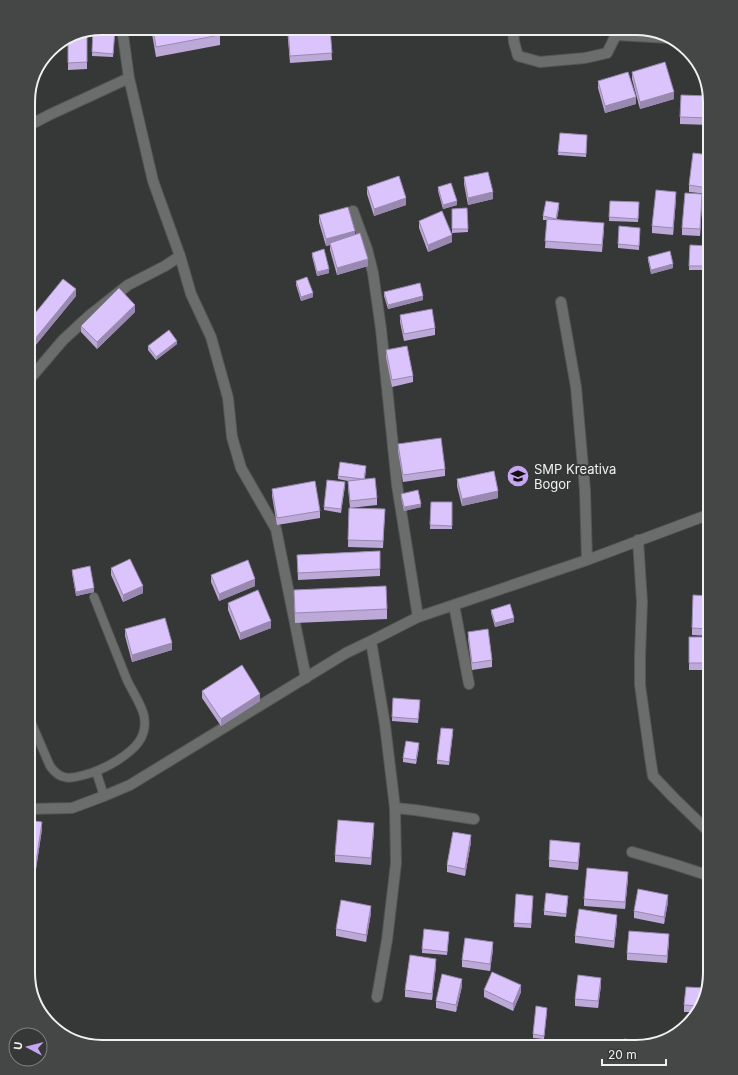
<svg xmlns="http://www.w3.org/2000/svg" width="738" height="1075" font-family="Inter,sans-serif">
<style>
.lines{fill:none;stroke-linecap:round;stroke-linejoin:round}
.lane-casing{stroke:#535655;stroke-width:10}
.street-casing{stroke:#535655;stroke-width:12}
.lane{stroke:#6b6d6d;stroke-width:8}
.street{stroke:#6b6d6d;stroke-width:10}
.wall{fill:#bca9d8}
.shaded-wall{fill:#9989b0}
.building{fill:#dbc4fb;stroke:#9989b0}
.labels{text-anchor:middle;stroke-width:4;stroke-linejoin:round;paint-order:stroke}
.poi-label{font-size:13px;fill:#eef1f0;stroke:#353837;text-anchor:start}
.rim{fill:none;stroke:#eef1f0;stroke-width:2}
</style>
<rect width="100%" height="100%" fill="#353837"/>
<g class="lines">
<g class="lane-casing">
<path id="lane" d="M28,715L50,766C62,783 73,778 91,773C100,770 110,765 118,760C135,749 148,737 144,716C142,705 132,691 127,680C116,652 105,625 94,597
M96,771L104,796"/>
</g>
<g class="street-casing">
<path id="street" d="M122,28L129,78L153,181L180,256L191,294L211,337L228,398L232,437L241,468L276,529L306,678
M513,28L514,42L518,56L540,62L585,58L607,53L616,35L670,38
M28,126L49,115L129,78
M353,211L367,249L373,273L381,329L397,485L418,617
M561,302L576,387L585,490L587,560
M28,381L63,340L89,316L128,285L165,266L180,256
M638,540L642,602L640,656V685L650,757L653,776L673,797L710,833
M454,605L469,684
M371,641L385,725L395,808L396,863L387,940L377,997
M395,808L415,810L474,819
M28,809L72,808L104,796L130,785L346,653L371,641L418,617L587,560L710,514
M632,852L673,864L710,876"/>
</g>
<use href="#lane" class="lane"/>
<use href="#street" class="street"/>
</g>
<path class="wall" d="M151,28H219L220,35V45L156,57Z
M287,28H330L332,60L290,63Z
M93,30H115L113,57L92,56Z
M87,31V69L68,70V37Z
M632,72L674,99L640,109L632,79Z
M598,81L636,104L605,113L598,88Z
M710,102V125L680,124V117Z
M560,133L587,135L586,157L558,155Z
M710,155L708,194L689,192V185Z
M464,177L493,199L468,205L464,184Z
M367,187L406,205L374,216L367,194Z
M438,187L457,205L443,209L438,191Z
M676,199L673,235L652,233V226Z
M610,201L639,202L638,222L609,221Z
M702,201L700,236L682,235V228Z
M559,207L557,219L604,230L602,252L545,248L547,220H543V216Z
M467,208L468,232L452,233V209Z
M319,215L355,235L368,266L337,275L330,250V245L326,246L319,222Z
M419,221L452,242L428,252L419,228Z
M640,228L639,250L618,248V244Z
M690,245L710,246V270H689Z
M312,253L329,273L317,276L312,256Z
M648,257L673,268L651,274L648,260Z
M296,281L313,297L301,301L296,285Z
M384,292L423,300L388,309L384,296Z
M76,296L34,347L28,342V322Z
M135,312L97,349L81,332V326Z
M400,315L435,328V335L404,341L400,322Z
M177,344L156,360L148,350V346Z
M386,350L413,376V382L392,387L386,357Z
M398,444L445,469V476L403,482L398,451Z
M366,469L365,479L377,498V505L350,508L348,488V481L338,479V476Z
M457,479L498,498L462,506L457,486Z
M345,486L341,513L324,510V507Z
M272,489L320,511V518L277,525L272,496Z
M401,494L421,507L404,511L401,497Z
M431,502H452V529H430Z
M349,508L385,509L383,548L348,547Z
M380,551V576L298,580L297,555Z
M111,568L143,593L123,602L111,575Z
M72,570L94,592L76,596L72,573Z
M211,575L255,586L219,601L211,582Z
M294,590L387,609V619L295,623Z
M710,596V636L692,635V628Z
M228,603L271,628L240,640L228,610Z
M491,610L514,622L495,627L491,613Z
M125,629L172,650L132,662L125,636Z
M468,632L492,660V667L472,670L468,639Z
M689,637H710V670H689Z
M202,691L260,701L221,726L202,698Z
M393,698L420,704L418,723L392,721Z
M453,733L449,765L437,764V760Z
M419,747L416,764L403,762V758Z
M28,820L42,829L33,889L28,888Z
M374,830L371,865L335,862V855Z
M471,842L465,876L447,872V865Z
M580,850L578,870L549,867V860Z
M628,878L625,909L584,906V899Z
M516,894L533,896L531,928L514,927Z
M568,899L566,917L544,915V911Z
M668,902L664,924L634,918V911Z
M371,913L366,942L336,936V929Z
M617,921L614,948L575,943V936Z
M449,935L447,955L422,953V949Z
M669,941L667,963L627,960V953Z
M493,949L490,971L462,967V960Z
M436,966L432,1000L405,997V990Z
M710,973L700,1010L692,1012H684V1005L702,988V982Z
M601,985L598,1008L575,1006V999Z
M462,986L456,1012L436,1008V1001Z
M484,990L521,992L513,1011L484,997Z
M547,1011L544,1039L533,1038V1034Z"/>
<path class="shaded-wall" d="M674,92V99L640,109V102Z
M636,97V104L605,113V106Z
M36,104V110L28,115V108Z
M710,174V180L708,194V188Z
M493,192V199L468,205V198Z
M676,192V199L673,235V228Z
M702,194V201L700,236V229Z
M406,198V205L374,216V209Z
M457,201V205L443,209V205Z
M559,203V207L556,222V219Z
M355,231V238L330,243V245L326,246V239Z
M452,235V242L428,252V245Z
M368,259V266L337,275V268Z
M673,264V268L651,274V270Z
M329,269V273L317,276V272Z
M76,289V296L34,347V340Z
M313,293V297L301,301V297Z
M423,296V300L388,309V305Z
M135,305V312L97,349V342Z
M177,341V344L156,360V357Z
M498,491V498L462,506V499Z
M421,504V507L404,511V507Z
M255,579V586L219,601V594Z
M143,586V593L123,602V595Z
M94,588V592L76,596V592Z
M514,618V622L495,627V623Z
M271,621V628L240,640V633Z
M172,643V650L132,662V655Z
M260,694V701L221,726V719Z
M419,743V747L416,764V760Z
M42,822V829L33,889V882Z
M374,823V830L371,865V858Z
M471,835V842L465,876V869Z
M580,843V850L578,870V863Z
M628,872V878L625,909V902Z
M668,895V902L664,924V917Z
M371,906V913L366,942V935Z
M617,915V921L614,948V941Z
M669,934V941L667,963V956Z
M493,942V949L490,971V964Z
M436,959V966L432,1000V994Z
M601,978V985L598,1008V1001Z
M462,979V986L456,1012V1005Z
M521,985V992L513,1011V1004Z"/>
<path class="building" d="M153,28H219L220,35L156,47Z
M288,28H330L332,53L290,56Z
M96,29L115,30L113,54L92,52L93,30Z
M87,31V62L68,63V37L74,34Z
M665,62L674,92L640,102L632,72Z
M628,72L636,97L605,106L598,81Z
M29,94L36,104L28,108V97Z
M681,95L709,96L710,102V118L680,117Z
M560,133L587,135L586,154L558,152Z
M693,153L710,155V174L708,188L689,185Z
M488,172L493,192L468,198L464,177Z
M399,176L406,198L374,209L367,187Z
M451,183L457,201L443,205L438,187Z
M656,190L676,192L673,228L652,226Z
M685,193L702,194L700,229L682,228Z
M546,201L559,203L556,219L543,216Z
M610,201L639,202L638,219L609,217Z
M348,207L355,231L326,239L319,215Z
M467,208L468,229H452V209Z
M442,211L452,235L428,245L419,221Z
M547,219L604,223L602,245L545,241Z
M619,226L640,228L639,246L618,244Z
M360,233L368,259L337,268L330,243Z
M690,245L710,246V266H689Z
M324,249L329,269L317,272L312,253Z
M670,251L673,264L651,270L648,257Z
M307,277L313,293L301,297L296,281Z
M63,279L76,289L34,340L28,335V322Z
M420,283L423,296L388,305L384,292Z
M119,288L135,305L97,342L81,326Z
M432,309L435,328L404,334L400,315Z
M169,330L177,341L156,357L148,346Z
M407,346L413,376L392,380L386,350Z
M441,438L445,469L403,475L398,444Z
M340,462L366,466L364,479H362L338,476Z
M494,471L498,491L462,499L457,479Z
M375,478L377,498L350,501L348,481Z
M327,480L345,482L341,509L324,507Z
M315,481L320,511L277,518L272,489Z
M418,490L421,504L404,507L401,494Z
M431,502H452V526L430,525Z
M349,508L385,509L383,541L348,540Z
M380,551V569L298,573L297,555Z
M130,559L143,586L123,595L111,568Z
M248,560L255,579L219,594L211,575Z
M90,566L94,588L76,592L72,570Z
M386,586L387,609L295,613L294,590Z
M258,590L271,621L240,633L228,603Z
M693,595L710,596V629L692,628Z
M510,604L514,618L495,623L491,610Z
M165,618L172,643L132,655L125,629Z
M488,629L492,660L472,663L468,632Z
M689,637H710V663H689Z
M242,665L260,694L221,719L202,691Z
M393,698L420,700L418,719L392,717Z
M441,728L453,729L449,762L437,760Z
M406,741L419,743L416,760L403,758Z
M28,820L42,822L33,882L28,881Z
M338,820L374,823L371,858L335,855Z
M453,832L471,835L465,869L447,865Z
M550,840L580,843L578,863L549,860Z
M587,868L628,872L625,902L584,899Z
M638,889L668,895L664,917L634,911Z
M546,893L568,896L566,914L544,911Z
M516,894L533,896L531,924L514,923Z
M341,900L371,906L366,935L336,929Z
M579,909L617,915L614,941L575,936Z
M424,929L449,932L447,952L422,949Z
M629,931L669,934L667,956L627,953Z
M465,938L493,942L490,964L462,960Z
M410,955L436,959L432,994L405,990Z
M704,966L710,967V973L707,983L702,982Z
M492,972L521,985L513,1004L484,990Z
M442,974L462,979L456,1005L436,1001Z
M578,975L601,978L598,1001L575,999Z
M686,987L706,988L701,1006L684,1005Z
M536,1006L547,1008L544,1036L533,1034Z
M692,1009H700L691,1019Z
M624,1039L652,1043L636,1047H623Z"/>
<defs>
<g id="school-disc" transform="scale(1.15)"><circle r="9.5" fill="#c6a6f0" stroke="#353837"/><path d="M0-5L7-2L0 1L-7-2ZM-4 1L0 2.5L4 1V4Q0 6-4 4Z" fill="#111"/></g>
</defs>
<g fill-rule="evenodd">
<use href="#school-disc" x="518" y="476"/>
</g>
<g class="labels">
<g class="poi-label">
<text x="534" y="474">SMP Kreativa<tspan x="534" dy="15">Bogor</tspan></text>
</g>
</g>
<path d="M0 0H738V1075H0ZM102 35H636A67 67 0 0 1 703 102V973A67 67 0 0 1 636 1040H102A67 67 0 0 1 35 973V102A67 67 0 0 1 102 35Z" fill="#444746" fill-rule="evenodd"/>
<path class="rim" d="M102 35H636A67 67 0 0 1 703 102V973A67 67 0 0 1 636 1040H102A67 67 0 0 1 35 973V102A67 67 0 0 1 102 35Z"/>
<g transform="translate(28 1047) rotate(277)"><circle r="19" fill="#353837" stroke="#7f8281"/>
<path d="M0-3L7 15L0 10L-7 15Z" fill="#c6a6f0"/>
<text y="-6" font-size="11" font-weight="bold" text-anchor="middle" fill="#eef1f0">U</text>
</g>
<path d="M602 1059v6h64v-6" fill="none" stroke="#eef1f0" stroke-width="2"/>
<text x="608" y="1059" font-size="12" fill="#eef1f0" stroke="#353837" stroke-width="3" paint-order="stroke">20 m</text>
</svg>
